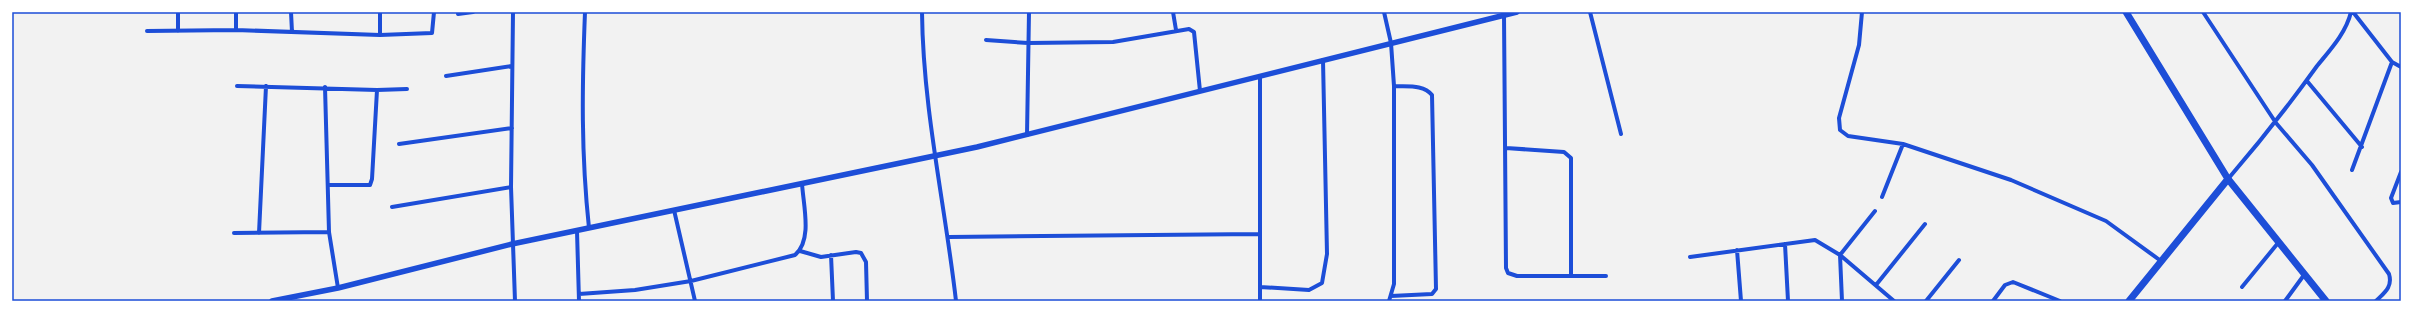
<svg xmlns="http://www.w3.org/2000/svg" width="2413" height="313" font-family="'Playfair Display',serif">
<style>
.lines{fill:none;stroke-linecap:round;stroke-linejoin:round}
.minor{stroke:#1d4ed8;stroke-width:4}
.tertiary{stroke:#1d4ed8;stroke-width:5.5}
.primary{stroke:#1d4ed8;stroke-width:7}
.trunk{stroke:#1d4ed8;stroke-width:7}
.neatline{fill:none;stroke:#1d4ed8;stroke-width:1.5}
</style>
<rect width="100%" height="100%" fill="#f2f2f2"/>
<g class="lines">
<path class="minor" d="M236,12V30L380,35L432,33L434,12
M291,12L292,32
M380,12V35
M513,12L511,187L515,301
M585,12C582,87 581,153 589,228
M922,12C923,110 945,204 956,301
M1173,12L1176,30
M1384,12L1391,43L1394,86V284L1389,301
M1590,12L1621,134
M1862,12L1859,45L1839,118L1840,130L1848,136L1903,144L2011,180L2106,221L2161,261
M2203,12L2276,123L2312,165L2389,274C2393,287 2384,293 2376,301
M2353,12L2392,62L2401,67
M458,14L473,12
M1504,15L1506,268L1508,273L1517,276H1606
M147,31L236,30
M178,31V12
M986,40L1028,43L1113,42L1189,29L1194,32L1200,91
M446,76L512,66
M2307,81L2362,147
M237,86L377,90
M325,87L329,232L338,288
M1027,135L1029,12
M399,144L512,128
M1506,148L1564,152L1571,158V276
M2352,170L2392,62
M2401,172L2391,198L2393,203L2401,202
M2228,179C2259,143 2289,105 2317,66C2330,50 2346,33 2351,12
M328,185H370L372,179L377,90L407,89
M1882,197L1903,144
M392,207L511,187
M674,210L695,301
M577,231L579,301
M234,233L329,232
M259,233L266,86
M949,237L1259,234
M1785,244L1788,301
M1737,250L1741,301
M800,251L821,257L856,252L861,253L866,262L867,301
M831,255L833,301
M1690,257L1815,240L1840,255L1894,301
M1876,285L1925,224
M1260,287L1309,290L1322,283L1327,254L1323,60
M2242,287L2278,243
M579,294L635,290L691,281L795,255C813,240 803,204 802,183
M1391,296L1432,294L1436,289L1432,95C1423,84 1407,87 1394,86
M1260,301V76
M1842,301L1840,255L1875,211
M1926,301L1959,260
M1993,301L2005,285L2013,282L2060,301
M2285,301L2304,275"/>
<path class="tertiary" d="M272,301L338,288L512,244L977,147L1517,12"/>
<path class="primary" d="M2228,179L2326,301"/>
<path class="trunk" d="M2126,12L2228,179L2129,301"/>
</g>
<rect width="2413" height="313" fill="none" stroke="#ffffff" stroke-width="26"/>
<rect x="13" y="13" width="2387" height="287" class="neatline"/>
</svg>
